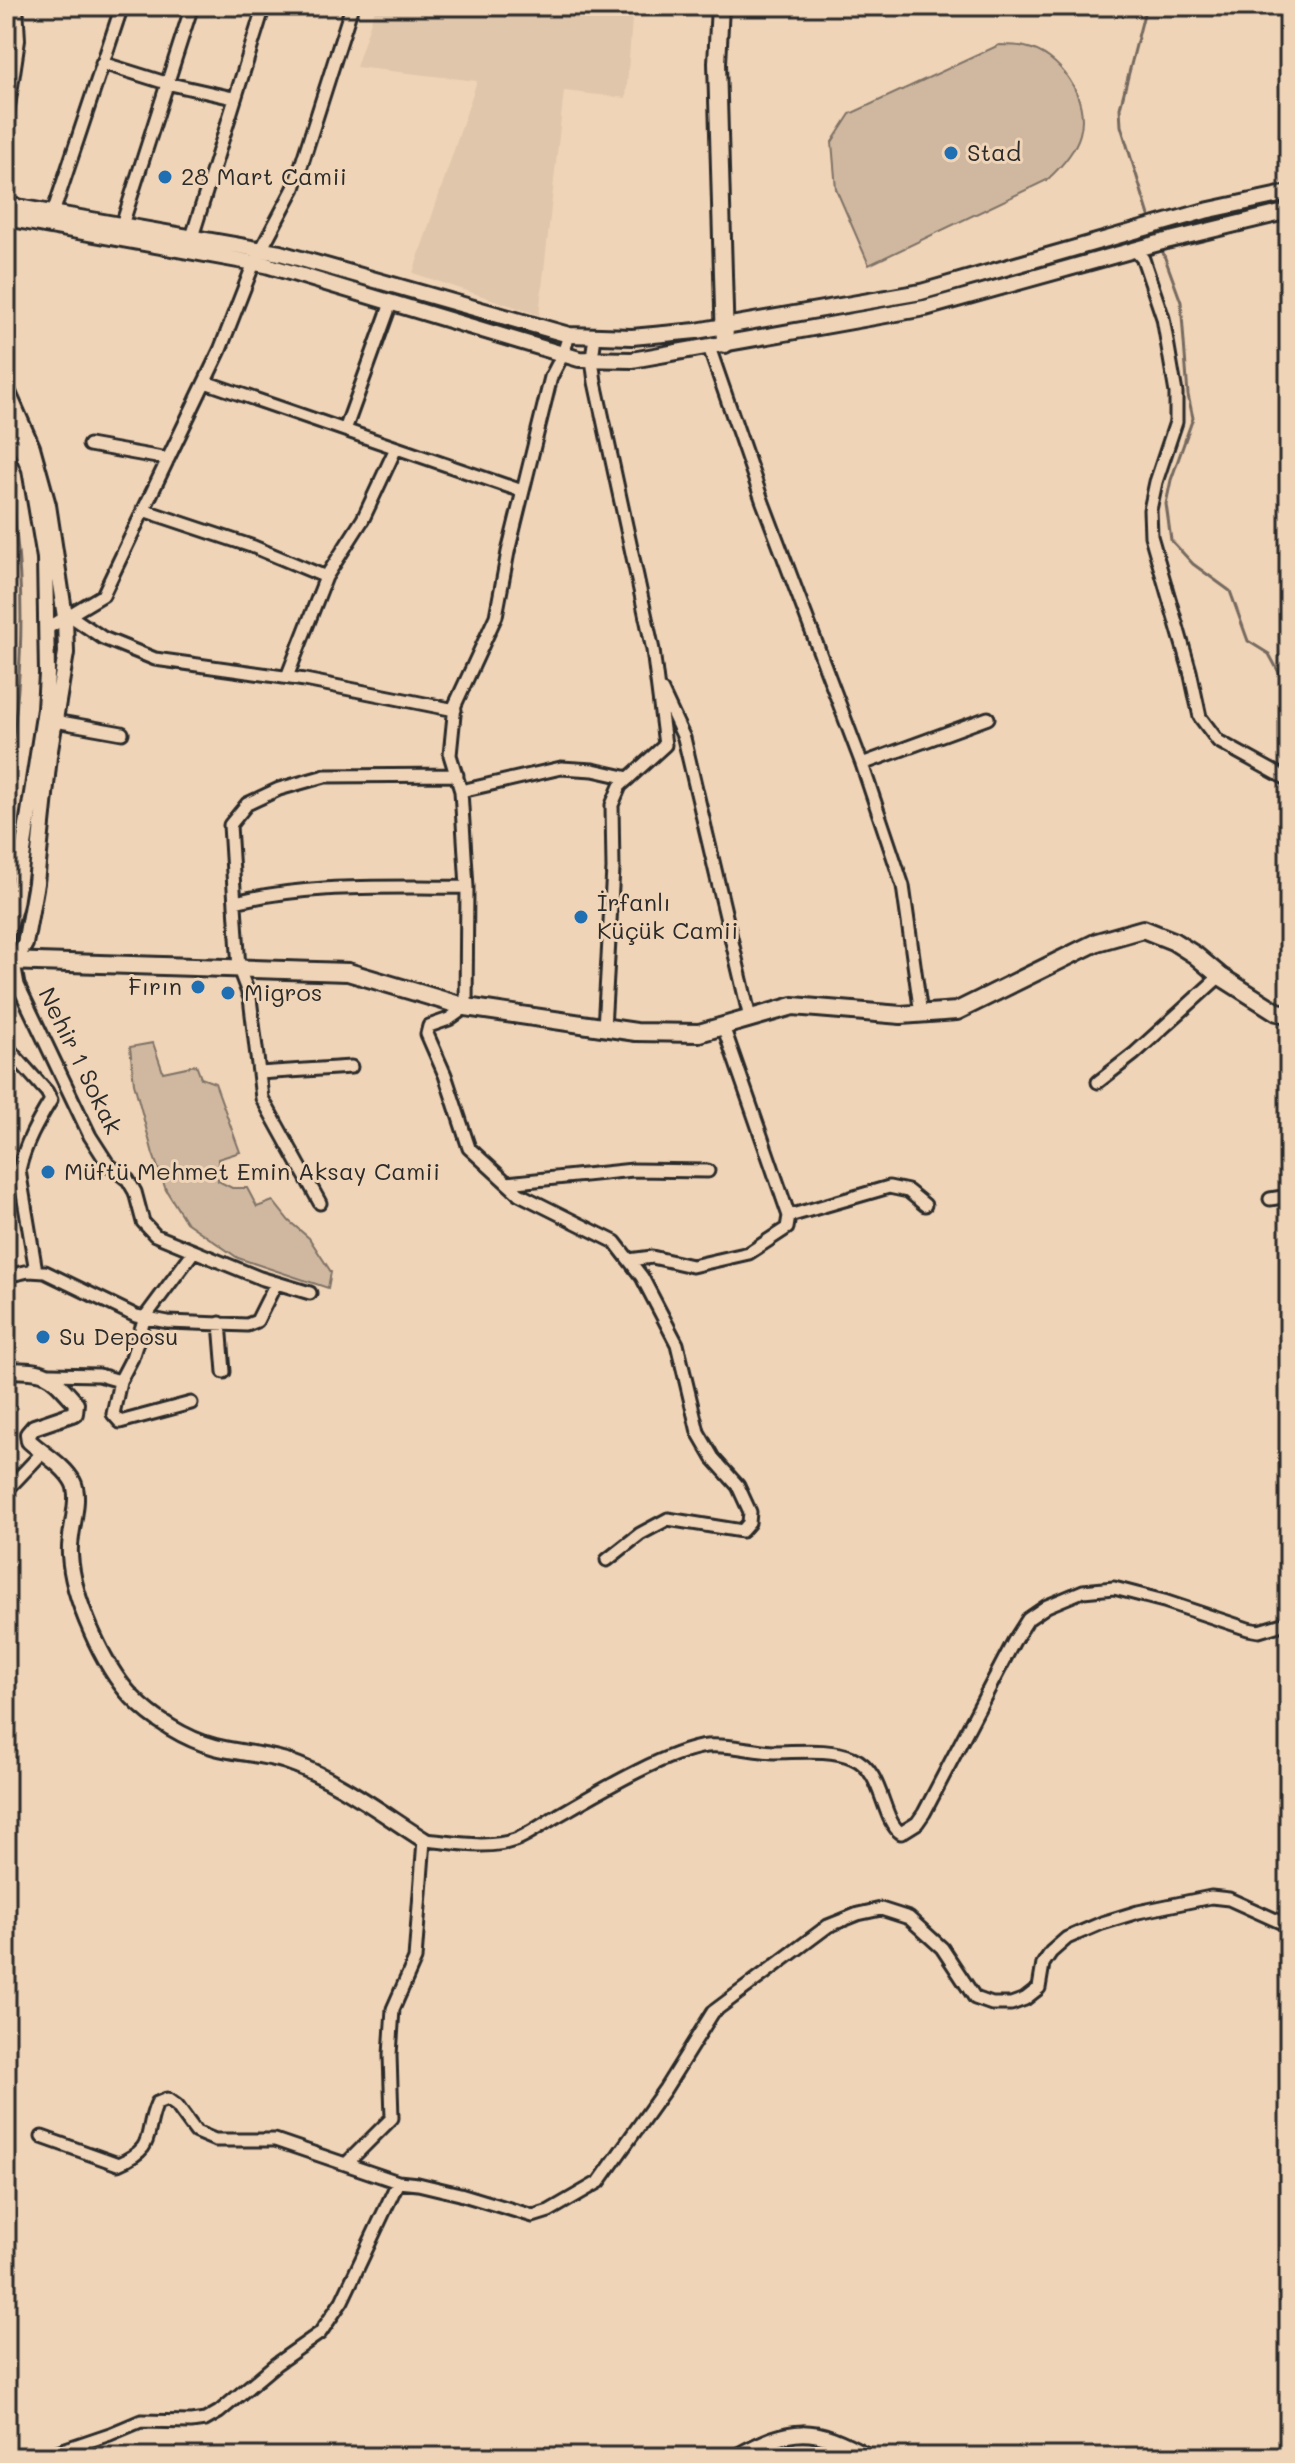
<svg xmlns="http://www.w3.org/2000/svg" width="1295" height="2463" font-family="Mali,sans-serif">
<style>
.built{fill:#e0c6ab}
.green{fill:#d0b8a0;stroke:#7e7266;stroke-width:2}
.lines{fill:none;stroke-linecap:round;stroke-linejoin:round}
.stream{stroke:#74695f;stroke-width:3}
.minor-casing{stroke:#2b2b2b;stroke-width:17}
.tertiary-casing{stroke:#2b2b2b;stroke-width:20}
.secondary-casing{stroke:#2b2b2b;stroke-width:22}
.minor{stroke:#f0d4b7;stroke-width:11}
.tertiary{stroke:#f0d4b7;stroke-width:14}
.secondary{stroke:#f0d4b7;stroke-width:16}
.poi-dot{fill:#1f6fb2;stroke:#f0d4b7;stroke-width:3}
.labels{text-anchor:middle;stroke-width:6;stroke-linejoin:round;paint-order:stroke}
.poi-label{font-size:24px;fill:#2b2b2b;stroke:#f0d4b7;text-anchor:start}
.street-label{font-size:24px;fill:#2b2b2b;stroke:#f0d4b7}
</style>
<rect width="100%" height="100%" fill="#f0d4b7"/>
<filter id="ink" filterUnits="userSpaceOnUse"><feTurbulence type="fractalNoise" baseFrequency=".0125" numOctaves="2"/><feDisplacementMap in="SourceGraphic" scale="16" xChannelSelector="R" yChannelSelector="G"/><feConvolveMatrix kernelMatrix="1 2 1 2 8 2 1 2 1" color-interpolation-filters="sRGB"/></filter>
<g filter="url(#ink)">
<path class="built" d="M376,6H633L626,98L564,91L539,315L413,273L477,81L356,67Z"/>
<path class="green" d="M999,45C1008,45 1017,45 1025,47C1060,54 1090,98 1080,134C1075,152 1060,168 1047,180L869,265L836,189L832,142L850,114Z
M153,1043L163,1072L196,1065L201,1078L215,1083L240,1152L218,1159V1181L232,1188H247L257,1207L273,1201L289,1221L309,1238L331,1272L328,1288L238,1258L186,1222L166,1190L153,1154L134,1083L130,1047Z"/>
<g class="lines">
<path class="stream" d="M1146,6L1120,108L1121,126L1151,222
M1161,247L1181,302L1188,395L1193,418L1171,480L1166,504L1171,540L1193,564L1230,591L1248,641L1269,654L1289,691
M6,472C13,491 14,512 16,532C26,615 20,701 6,784"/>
<g class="minor-casing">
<path id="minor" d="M102,63L166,83L233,98
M53,213L122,6
M122,225L192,6
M192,237L264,6
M1135,250L1143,259L1163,318L1176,393V422L1156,482L1150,510L1151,536L1190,671L1200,717L1218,741L1289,780
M569,335L563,354L551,377L508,552L496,616L455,705L450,755L461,791L467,887L466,1007L449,1019L429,1026L427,1034L445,1075L469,1148L519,1194L615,1242L642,1277L677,1344L698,1432L713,1458L738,1486L750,1512L749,1523L742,1531L668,1519L640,1534L607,1560
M595,336L592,359L595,382L653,650L665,745L620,786L612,805L613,869L604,1028
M709,347L762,500L862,764L903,886L921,1014
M205,382L522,491
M345,430L391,303
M89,445L168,459
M143,510L254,547L326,577
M69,615L103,638L155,659L305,680L455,710
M46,629L103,595L220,350L254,263L294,188L352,6
M287,677L326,577L363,519L396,448
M662,691L684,738L750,1018
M55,721L122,733
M862,764L988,718
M461,791L561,768L593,770L629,778
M235,902C311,883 389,888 467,887
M14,963L18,985L90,1136L108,1164L128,1180L135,1192L143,1222L155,1235L260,1278L310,1293
M6,1046L47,1092L51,1100C37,1123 25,1144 19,1170L36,1271
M259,1073L351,1067
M1098,1082L1134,1054L1220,976
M507,1183L633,1170L708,1171
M1270,1199L1289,1196
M320,1203L262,1098L250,998L239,969L230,825L247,804L279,789L325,776L457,775
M789,1216L889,1187L908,1191L925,1205
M629,1260L652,1257L692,1266L749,1253L787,1228L789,1216L723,1026
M6,1276L29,1271L45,1272L136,1316L168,1322L247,1325L257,1321L276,1283
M220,1323L224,1372
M50,1374L99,1375L120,1381L132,1358L145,1317L194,1251
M120,1381L113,1414L120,1422L191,1403
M6,1491L42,1453
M42,2137L118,2164C158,2147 143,2134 157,2103L167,2099L177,2106L196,2132L215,2140H275L398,2182L418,2184L460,2194L533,2216L549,2211L599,2182L665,2089L713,2012L828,1926L858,1914L881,1909L909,1918L942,1948L975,1998L992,2004H1011L1025,1999L1039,1988L1043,1964L1051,1952L1067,1938L1102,1923L1138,1912L1211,1897L1229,1899L1289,1926
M347,2163L392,2118L390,2055L393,2009L415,1959L424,1840C452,1842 487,1850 515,1840C529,1835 544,1823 557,1816C595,1794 666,1751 707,1746C728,1744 753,1751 774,1752C799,1752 830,1748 853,1758C884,1771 881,1820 901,1833L917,1823L924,1813L1014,1641L1028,1619L1047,1606L1083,1591L1114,1588L1164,1601L1248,1629L1259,1631L1289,1622
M42,2457L110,2434L141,2421L191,2422L205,2420L219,2412L276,2364L320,2333L342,2301L398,2182"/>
</g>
<g class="tertiary-casing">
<path id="tertiary" d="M6,113L17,40L15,6
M6,205L280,253L569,335L632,337L696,331L921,292L1205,211L1289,193
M6,218L266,265L579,359L632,360L925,308L1166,241L1289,211
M6,388L32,447L48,505L65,617L66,653L49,756L36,883L25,944L6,973
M6,414L30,469L45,558L47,674L45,709L15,904L6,937
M6,1370C49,1371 47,1371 76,1403L75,1413L34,1427L28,1434L29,1441C43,1454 64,1465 73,1482C82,1499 68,1534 70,1554C72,1597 103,1666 132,1697C153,1719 185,1739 215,1747C238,1753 263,1754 286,1761C336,1778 380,1812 424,1840
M736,2457C793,2426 812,2425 869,2457"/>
</g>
<g class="secondary-casing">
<path id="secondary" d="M720,6L717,63L725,344
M6,961L348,972L466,1007L636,1032L699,1033L793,1006L901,1015L957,1011L1097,942L1143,929L1173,941L1195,955L1220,976L1277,1012L1289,1014"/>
</g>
<use href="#minor" class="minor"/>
<use href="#tertiary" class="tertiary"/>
<use href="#secondary" class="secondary"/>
</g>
</g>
<g class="poi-dot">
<circle cx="951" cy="153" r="8"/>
<circle cx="165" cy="177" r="8"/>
<circle cx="581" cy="917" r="8"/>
<circle cx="198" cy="987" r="8"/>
<circle cx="228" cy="993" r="8"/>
<circle cx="48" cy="1172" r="8"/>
<circle cx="43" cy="1337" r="8"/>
</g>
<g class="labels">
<g class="poi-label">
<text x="967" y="161">Stad</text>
<text x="181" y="185">28 Mart Camii</text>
<text x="597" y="911">İrfanlı<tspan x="597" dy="28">Küçük Camii</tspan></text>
<text x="182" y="995" text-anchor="end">Fırın</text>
<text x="244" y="1001">Migros</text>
<text x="64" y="1180">Müftü Mehmet Emin Aksay Camii</text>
<text x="59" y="1345">Su Deposu</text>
</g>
<g class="street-label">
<text transform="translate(80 1061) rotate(64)" y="8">Nehir 1 Sokak</text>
</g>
</g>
<rect width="1295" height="2463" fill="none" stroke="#f0d4b7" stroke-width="32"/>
<rect x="16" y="16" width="1263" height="2431" fill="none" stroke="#2b2b2b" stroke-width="3" filter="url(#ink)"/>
</svg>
